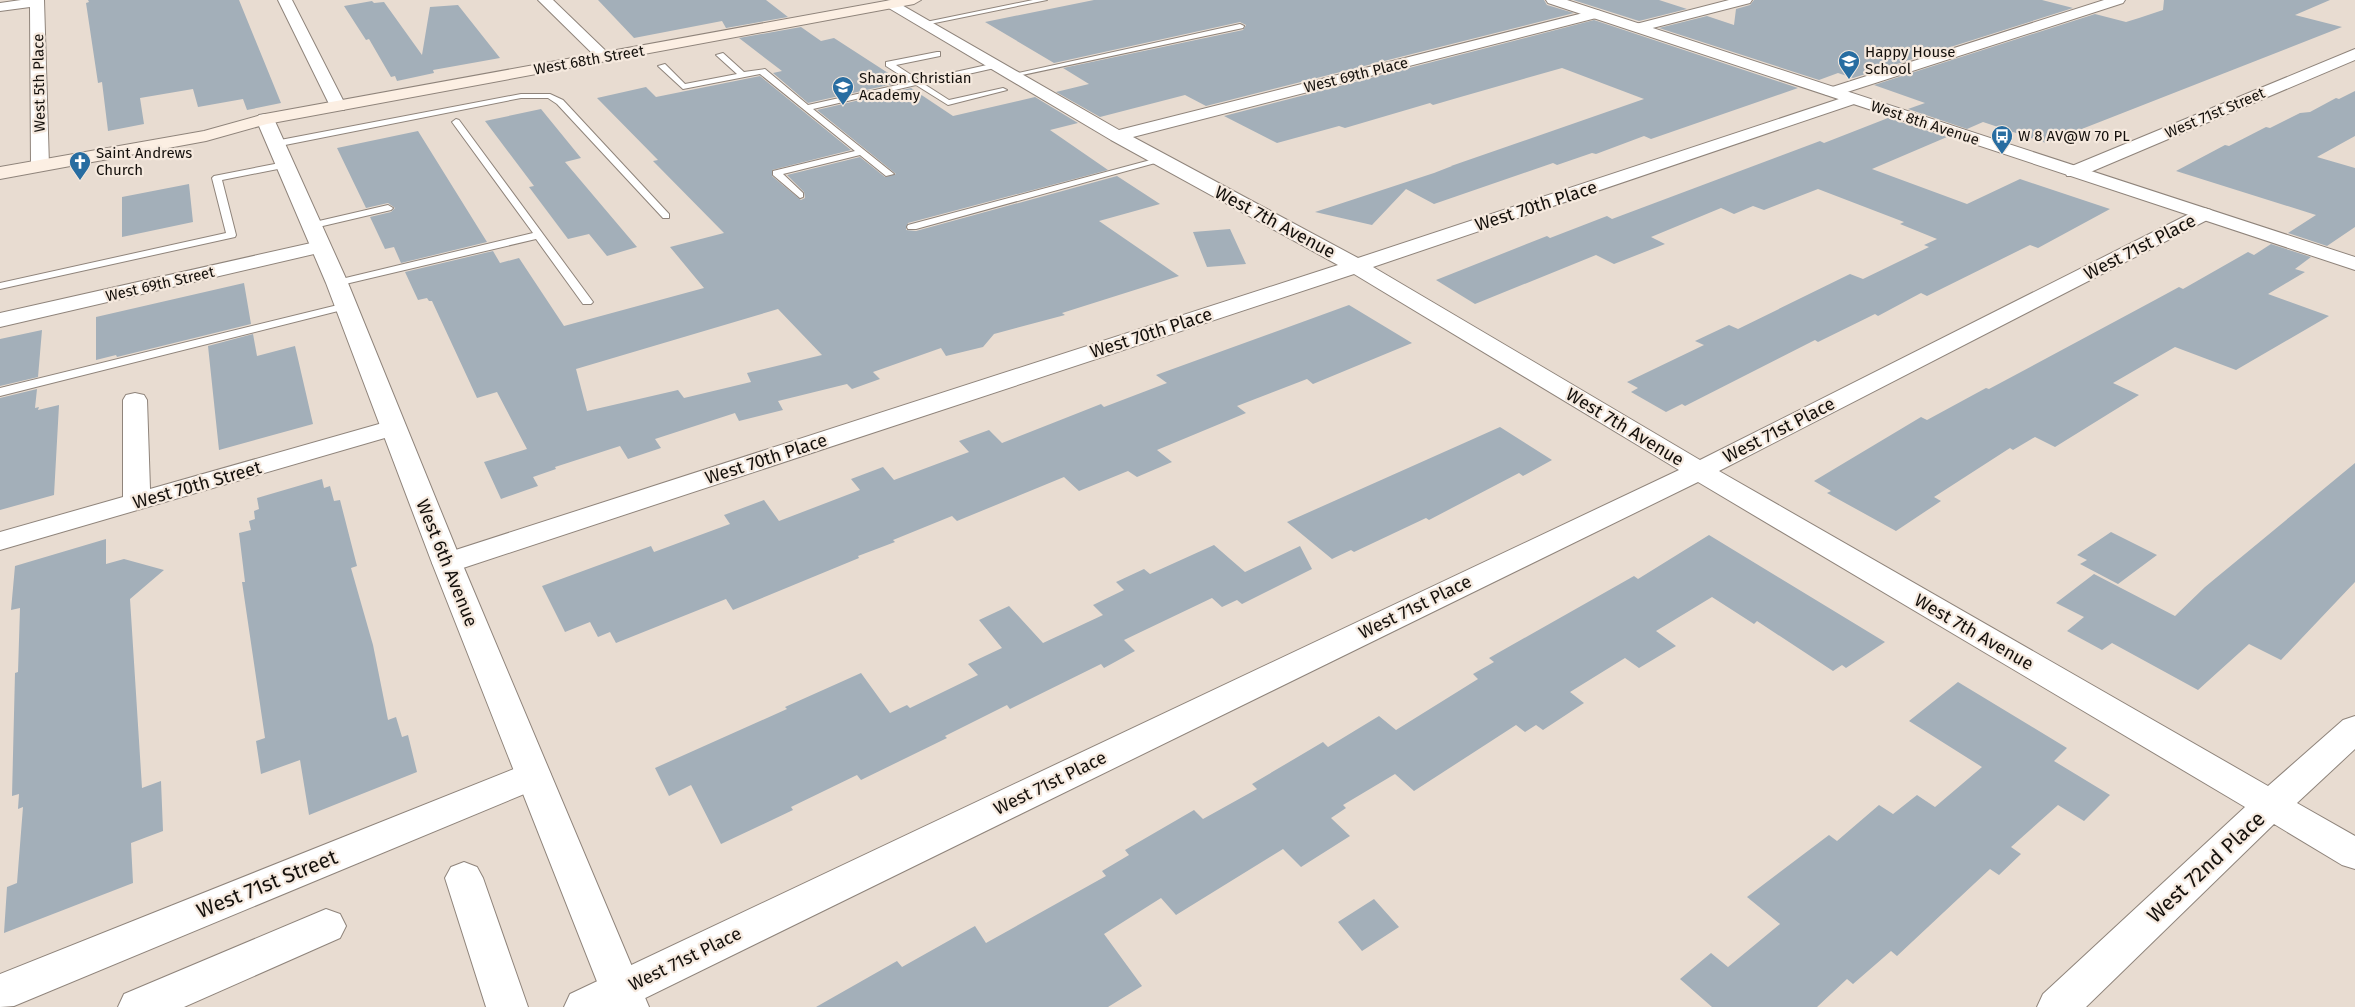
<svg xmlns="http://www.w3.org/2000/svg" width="2355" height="1007" font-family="'Fira Sans',sans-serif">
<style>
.building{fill:#a3afb9;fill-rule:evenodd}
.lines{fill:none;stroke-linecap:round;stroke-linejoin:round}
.service-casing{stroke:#8f847b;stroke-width:2}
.minor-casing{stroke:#8f847b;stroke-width:2}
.tertiary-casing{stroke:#8f847b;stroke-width:2}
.secondary-casing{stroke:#8f847b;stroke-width:2}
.service{fill:#fff;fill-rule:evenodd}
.minor{fill:#fff;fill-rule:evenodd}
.tertiary{fill:#fff;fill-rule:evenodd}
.secondary{fill:#fcefe3;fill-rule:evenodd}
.labels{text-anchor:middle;stroke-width:4.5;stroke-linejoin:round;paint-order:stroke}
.far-poi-label{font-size:15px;fill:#14100c;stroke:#f5e9de;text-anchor:start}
.far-street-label{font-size:15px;fill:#14100c;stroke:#f5e9de}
.street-label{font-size:18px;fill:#14100c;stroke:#f5e9de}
.near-street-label{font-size:21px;fill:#14100c;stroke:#f5e9de}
</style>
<rect width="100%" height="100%" fill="#e8dcd1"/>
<path class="building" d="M88,0H239L281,103L247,110L243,99L198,107L193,89L140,98L144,124L108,131L102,82L98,83L86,3L89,2Z
M598,0H766L788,17L726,28L722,21L634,38Z
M1094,0H1544L1547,5L1574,13L1206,106L1185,95L1100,117L1056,92L1089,84L1063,68L1243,30L1246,25L1240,22L1054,63L985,22Z
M1573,0H1659L1687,9L1639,21Z
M1754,0H2042L2073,8L1853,78L1838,73L1819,80L1659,28L1707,16L1734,25L1736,9L1750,5Z
M2164,0H2330L2295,15L2342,27L2046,143L1983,122L1967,129L1908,109L1925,103L1874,85L2095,14L2126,22L2139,18L2163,10Z
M372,1L374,3L384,2L422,55L430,7L458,5L500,58L433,70L434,73L397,81L395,76L391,77L369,39L366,40L344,6Z
M1594,20L1798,88L1651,139L1644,136L1596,154L1592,153L1557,165L1553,163L1434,204L1406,189L1372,225L1315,212L1434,173L1452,166H1451L1644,99L1562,68L1457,98L1433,105L1430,103L1345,128L1339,126L1277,143L1224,116Z
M801,27L821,41L834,38L902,82L808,103L773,73L782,71L739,38Z
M760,76L851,150L772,170V176L801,200L805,198L804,192L787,175L860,157L885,177L896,174L817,110L911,88L953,116L1035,97L1078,123L1050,130L1108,170L908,223L906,230L916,231L1117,176L1160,204L1099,221L1179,276L1062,313L1065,315L994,334L983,347L946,356L941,348L873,372L880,379L852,389L847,384L778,401L783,410L739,421L735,413L655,439L661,448L628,459L620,446L555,467L556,469L533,477L538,486L501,499L484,462L527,449L497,392L477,398L432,301H429L427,298L418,300L405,272L493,251L500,263L519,258L564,326L704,288L670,247L724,233L653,161L658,160L597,98L646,87L656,97ZM778,309L822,355L747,373L751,382L684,398L678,390L587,411L576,369Z
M2355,91V136L2317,157L2355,168V227L2327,246L2288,233L2316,215L2176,171L2225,145L2229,146L2266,127L2270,128L2300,113L2310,112L2336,98L2339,99Z
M541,109L581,158L565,162L637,247L607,256L589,234L568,239L529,187L534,186L485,121Z
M1888,118L1947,137L1872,169L1967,204L2020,179L2110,209L2038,248L2030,245L1927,296L1921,293L1878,316L1875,314L1818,342L1815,340L1685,406L1682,404L1666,412L1631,392L1638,388L1627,382L1704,345L1695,341L1729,325L1738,329L1850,274L1863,279L1929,247L1924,245L1937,239L1900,224L1904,222L1818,189L1764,210L1753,206L1734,214L1721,208L1651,237L1665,244L1614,264L1596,255L1475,304L1436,280L1547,236L1550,238L1607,216L1612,219L1820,141L1824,143Z
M418,131L487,242L401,263L394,247L385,249L370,217L391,212L395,208L388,203L366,208L337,148Z
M189,184L193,222L122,237V197Z
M1230,229L1246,264L1207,267L1193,232Z
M2271,244L2311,257L2295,269L2305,272L2268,294L2329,316L2236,370L2175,347L2113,383L2139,395L2055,447L2035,437L2013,450L2010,448L1934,497L1941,501L1896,531L1827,493L1831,491L1814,481L1921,417L1927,420L1986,388L1989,389L2019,373L2155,300L2179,287L2183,289L2248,252L2254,255Z
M244,283L251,324L117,357L116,355L96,360V317Z
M1349,305L1412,343L1313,384L1307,379L1237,406L1246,413L1157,450L1172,462L1137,477L1128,471L1079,491L1064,477L957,521L952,516L893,540L895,542L858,556L859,558L733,610L726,599L616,643L610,632L598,637L590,622L565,632L542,586L651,546L654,552L730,524L724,515L764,500L779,521L860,490L851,479L883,467L894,480L969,452L959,441L989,430L1002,443L1101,404L1104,407L1167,383L1156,375Z
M42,330L38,377L0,386V339Z
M253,334L257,356L295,346L313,424L219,450L208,346Z
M37,389L35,408L39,407L38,410L59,405L54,495L0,510V398Z
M1500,427L1552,460L1523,476L1519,473L1429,520L1426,518L1354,552L1351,550L1332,559L1287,522Z
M2355,463V582L2281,660L2249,644L2198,690L2112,643L2102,650L2067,631L2084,617L2056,603L2094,574L2175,616L2205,587Z
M322,479L324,488L330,486L334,501L340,500L357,566L351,568L373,645L388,720L396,717L402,737L408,735L417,772L309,815L300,760L261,774L256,741L265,738L242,582H245L239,533L251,530L249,521L255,519L254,511L259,509L257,498Z
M2111,532L2157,555L2118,584L2080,564L2087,560L2077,555Z
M1709,535L1885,642L1846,668L1842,665L1833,671L1757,621L1754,624L1712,597L1656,631L1676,646L1639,668L1625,658L1570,692L1584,703L1543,730L1536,725L1525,732L1516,725L1414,791L1395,774L1343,805L1346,808L1331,818L1350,836L1301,867L1283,849L1176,915L1161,898L1104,934L1142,986L1108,1007H816L897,961L902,967L975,926L986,943L1106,876L1102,871L1129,855L1125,850L1194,810L1203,819L1257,789L1252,784L1323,742L1328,747L1379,716L1396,730L1478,679L1473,674L1494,662L1489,658L1634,576L1638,579Z
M106,539V564L124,559L164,570L130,599L142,788L161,781L163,831L131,843L133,883L4,933L7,887L17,883L23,807L18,809L19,794L12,796L15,673L18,672L20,608L11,610L15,566Z
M1214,545L1245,572L1300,546L1312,569L1242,604L1237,600L1222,607L1212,598L1124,640L1135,651L1104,668L1101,664L1010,709L1007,705L945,736L947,738L861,780L857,775L791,807L793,810L721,844L691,785L669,796L655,768L787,709L785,707L861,673L890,713L907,705L910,708L978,675L968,664L1002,648L979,620L1009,606L1043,643L1103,615L1093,605L1124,590L1116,582L1144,569L1150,574Z
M1958,682L2067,748L2054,761L2110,795L2084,821L2058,805L2011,847L2021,854L1999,875L1990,869L1897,956L1891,951L1853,984L1847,979L1817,1007H1712L1680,979L1711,953L1728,967L1780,924L1747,897L1829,835L1837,841L1879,805L1893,814L1917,795L1935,807L1982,767L1909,721Z
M1374,899L1399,927L1362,951L1338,922Z"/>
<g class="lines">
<g class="service-casing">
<path id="service" d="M1033,0H1047L925,25L921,23Z
M1240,24L1244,26L1243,28L1013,77L1009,75Z
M937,52H940V56L896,65L919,80L996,63H999V67L924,84L949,100L1003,88L1007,90L948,105L916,85L813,109L894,174L886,176L860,155L783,174L803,193V197L800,198L773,175V171L855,151L760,74L683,89L658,66L665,64L685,84L737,74L716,55L723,53L744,72L765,69L808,105L911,82L886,66V62Z
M521,94H550L563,100L669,214V218H663L557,104L548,98H521L275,147L271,144L275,141Z
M456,119L459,120L593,302L591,304H583L536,239L337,286L333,285V281L533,233L452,122Z
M1158,158L1166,160L916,229H908L907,227L908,225Z
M285,162L288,163V167L222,180L236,235L235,237L0,289V283L226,233L212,178L214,176Z
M388,205L393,208L391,210L310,229L305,226L306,224Z
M346,303L352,306L350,308L0,396V388Z"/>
</g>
<g class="minor-casing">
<path id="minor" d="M21,0H44L49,166L46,170H34L31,166L30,7L0,11V3Z
M278,0H292L346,106L344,110H332L330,106Z
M538,0H553L609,54L612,57L609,60H599Z
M893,0L1119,130L1595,10L1600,11L1602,14L1600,17L1133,137L1358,258L1848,96H1860L1862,99L1860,102L1373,267L1700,460L2197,210L2204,208L2211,210L2214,214L2211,218L1719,471L2268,786L2343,720L2355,716V749L2297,803L2355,836V869L2342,865L2274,824L2086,1007H2037L2043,994L2245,807L1698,482L627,1007H564L570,994L1679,470L1354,274L457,570L447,572L437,570L432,563L437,556L1338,265L1111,140L887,7L885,4L887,1Z
M1729,0H1752L1750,3L1637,32L1630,28L1632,25Z
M2104,0H2125L2123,3L1838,95H1826L1824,92L1826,89Z
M2355,49V60L2081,176H2067L2065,172L2067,168Z
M320,241L327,243L330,247L327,251L0,327V313Z
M135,393L144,395L147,400L150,489L393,420L402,423L406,428L402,433L0,550V532L123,497V400L126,395Z
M534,761L546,765L551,775L546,785L14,1006L0,1007V974Z
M464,862L477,867L483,878L528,1007H486L445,878L451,867Z
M326,909L340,914L346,926L340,938L184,1007H118L124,994Z"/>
</g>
<g class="tertiary-casing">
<path id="tertiary" d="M1546,0H1567L2355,257V270L1548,3Z
M265,114L271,115L274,119L348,283L462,563L649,1007H607L432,563L326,283L256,119L259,115Z"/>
</g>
<g class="secondary-casing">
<path id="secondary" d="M891,0H921L914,4L267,124L206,141L0,179V167L204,131L265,114Z"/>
</g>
<use href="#service" class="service"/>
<use href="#minor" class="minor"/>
<use href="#tertiary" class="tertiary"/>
<use href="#secondary" class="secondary"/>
</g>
<defs>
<g id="school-pin" transform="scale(1.125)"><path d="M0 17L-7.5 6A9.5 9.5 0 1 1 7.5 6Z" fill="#286da1" stroke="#f5e9de"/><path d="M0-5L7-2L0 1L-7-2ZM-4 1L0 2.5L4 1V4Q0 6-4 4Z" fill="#fff"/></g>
<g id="bus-pin" transform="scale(1.125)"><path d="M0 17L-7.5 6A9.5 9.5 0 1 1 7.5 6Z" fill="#286da1" stroke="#f5e9de"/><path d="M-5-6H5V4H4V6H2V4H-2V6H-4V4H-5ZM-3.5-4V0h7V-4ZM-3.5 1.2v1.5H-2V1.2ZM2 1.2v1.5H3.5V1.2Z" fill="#fff"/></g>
<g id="church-pin" transform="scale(1.125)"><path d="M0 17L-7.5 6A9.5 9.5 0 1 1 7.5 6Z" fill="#286da1" stroke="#f5e9de"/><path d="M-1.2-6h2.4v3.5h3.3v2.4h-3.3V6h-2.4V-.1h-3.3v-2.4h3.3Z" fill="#fff"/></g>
</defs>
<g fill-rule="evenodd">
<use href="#school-pin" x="1849" y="61"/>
<use href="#school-pin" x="843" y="87"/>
<use href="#bus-pin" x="2002" y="136"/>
<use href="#church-pin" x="80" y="162"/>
</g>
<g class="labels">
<g class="far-poi-label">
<text x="1865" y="57">Happy House<tspan x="1865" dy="17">School</tspan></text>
<text x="859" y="83">Sharon Christian<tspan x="859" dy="17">Academy</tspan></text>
<text x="2018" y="141">W 8 AV@W 70 PL</text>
<text x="96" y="158">Saint Andrews<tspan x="96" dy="17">Church</tspan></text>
</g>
<g class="far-street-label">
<text transform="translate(589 60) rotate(-10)" y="5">West 68th Street</text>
<text transform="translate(1356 75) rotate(-14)" y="5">West 69th Place</text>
<text transform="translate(39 83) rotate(-91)" y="5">West 5th Place</text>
<text transform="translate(2215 113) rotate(-23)" y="5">West 71st Street</text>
<text transform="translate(1925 123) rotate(18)" y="5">West 8th Avenue</text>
<text transform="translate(160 284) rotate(-13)" y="5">West 69th Street</text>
</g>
<g class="street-label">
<text transform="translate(1536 206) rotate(-18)" y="6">West 70th Place</text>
<text transform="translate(1275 222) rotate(28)" y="6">West 7th Avenue</text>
<text transform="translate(2140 247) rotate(-27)" y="6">West 71st Place</text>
<text transform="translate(1151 333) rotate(-18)" y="6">West 70th Place</text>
<text transform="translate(1625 427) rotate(31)" y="6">West 7th Avenue</text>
<text transform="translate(1779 430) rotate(-27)" y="6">West 71st Place</text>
<text transform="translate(766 459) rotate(-18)" y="6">West 70th Place</text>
<text transform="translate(197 485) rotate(-16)" y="6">West 70th Street</text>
<text transform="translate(447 563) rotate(68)" y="6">West 6th Avenue</text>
<text transform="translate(1415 607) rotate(-26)" y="6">West 71st Place</text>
<text transform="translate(1974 632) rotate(30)" y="6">West 7th Avenue</text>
<text transform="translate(1050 783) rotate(-26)" y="6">West 71st Place</text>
<text transform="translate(685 959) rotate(-26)" y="6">West 71st Place</text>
</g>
<g class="near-street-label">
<text transform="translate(2206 867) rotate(-43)" y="7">West 72nd Place</text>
<text transform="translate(267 884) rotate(-22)" y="7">West 71st Street</text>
</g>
</g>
</svg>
